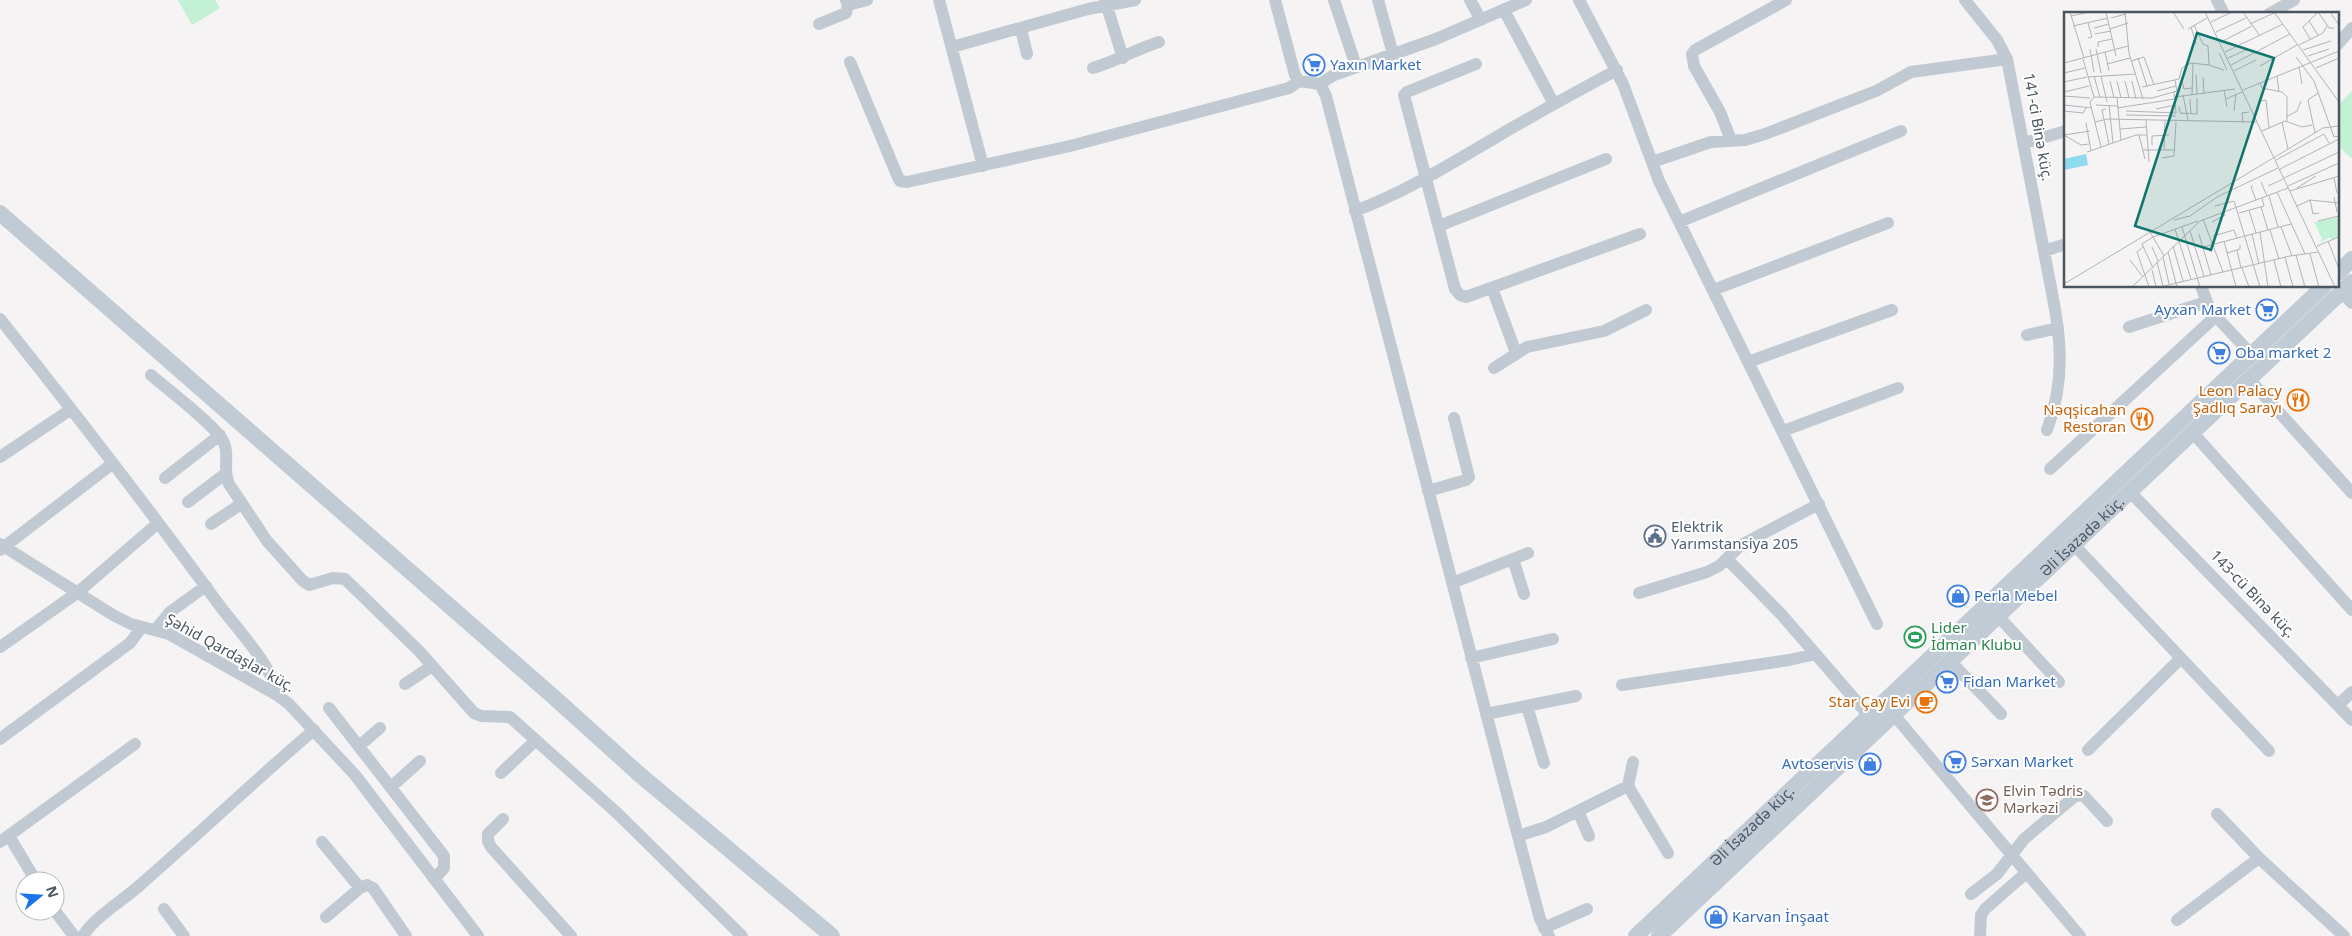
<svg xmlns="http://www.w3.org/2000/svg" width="2352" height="936" font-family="'Noto Sans',sans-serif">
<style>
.green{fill:#c3f1d5}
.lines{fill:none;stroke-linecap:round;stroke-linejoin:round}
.street{stroke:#c1cad2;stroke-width:12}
.secondary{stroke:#c1cbd6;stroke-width:16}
.labels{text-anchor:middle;stroke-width:4;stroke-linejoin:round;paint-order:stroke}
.shop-label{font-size:15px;fill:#366cbe;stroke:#fff;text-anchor:start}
.street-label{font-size:15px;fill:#4a5661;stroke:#fff}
.food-label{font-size:15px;fill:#c56008;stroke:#fff;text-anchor:end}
.service-label{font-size:15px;fill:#4e5e75;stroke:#fff;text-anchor:start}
.leisure-label{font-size:15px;fill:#27864d;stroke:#fff;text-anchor:start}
.education-label{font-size:15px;fill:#785e54;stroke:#fff;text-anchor:start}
.inset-road{fill:none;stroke:#b1b4b9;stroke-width:1}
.view{fill:#0f766e;fill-opacity:0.15;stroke:#0f766e;stroke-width:2.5}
.inset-edge{fill:none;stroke:#4a5661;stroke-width:2.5}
</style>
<rect width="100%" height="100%" fill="#f5f3f3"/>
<path class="green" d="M178,0H215L220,8L192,25Z
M2352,91V157L2351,158L2338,146V105Z"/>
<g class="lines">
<path class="street" d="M846,0L848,5L867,0
M939,0L983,166
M1105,0L1123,58
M1275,0L1295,75L1299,81L1320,84L1326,96L1518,836L1540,919L1549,936
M1334,0L1356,66
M1378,0L1393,54
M1470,0L1481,20
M1579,0L1623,84L1659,181L1877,624
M1965,0L1997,40L2007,59L2044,251L2066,244
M2217,0L2224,14
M1504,10L1554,104
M2269,14L2294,0
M819,24L846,13L848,5
M1021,29L1027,54
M2338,44L2352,28
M952,47L1088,9L1135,0
M850,62L897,175L900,181L907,182L1070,146L1289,88L1299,81
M1476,64L1407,92L1404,95L1455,289L1460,295L1466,297L1640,234
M1093,68C1116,61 1137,49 1159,42
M1320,84L1334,75L1436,39L1526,0
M1731,140L1720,112L1694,66L1692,54L1695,50L1786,0
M2024,143L2066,131
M1652,162L1711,142L1745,140L1765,134L1876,91L1911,72L2007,59
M1355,211C1410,190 1459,159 1510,129C1545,109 1581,89 1617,70
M1679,222L1901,131
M1439,226L1606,159
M2044,251C2056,317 2071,365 2047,430
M2201,286L2210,310L2252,355
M1492,288L1516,353
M1713,290L1888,223
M2341,292L2352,303
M0,319C75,413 149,509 220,606C237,629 273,666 277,695
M2129,327L2206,302
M2027,335L2058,328
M1748,362L1892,310
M1494,368L1527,347L1604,331L1646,310
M151,375C167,389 218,427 224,443C230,457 222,468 229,484L267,541L302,580L309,585L333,578L345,579L419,651L474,713L481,716L510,717L617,813L742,936
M2249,379L2352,493
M1783,431L1898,388
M2192,432L2352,610
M0,457L70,410
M2050,469L2216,316
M165,478L220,435
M1428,491L1466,480L1469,477L1454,418
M2130,492L2352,720
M188,502L225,474
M211,524L241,504
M0,544L113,615L131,624L169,634L277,695L289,704L355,775L478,936
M2074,545L2269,751
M0,550L112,464
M1513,559L1524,594
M1727,559L1781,614L1870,717
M1452,583L1528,553
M1639,593L1707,572L1719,566L1741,545L1819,504
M1998,616L2059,682
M156,629L170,612L206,586
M0,647L77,593L157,524
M1471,658L1553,639
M1950,661L2001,714
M405,684L432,666
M1622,685L1789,660L1816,654
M2338,705L2352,692
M1527,706L1544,763
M329,708L444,856V868L435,878
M1486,714L1576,696
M1894,715L2080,936
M0,739L130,643L142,627
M359,746L380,728
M2088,750L2180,659
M501,773L536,740
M392,786L420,761
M1628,786L1633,762
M1578,811L1589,836
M2217,814L2259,858L2344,936
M503,819L488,834V841L491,847L571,936
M9,836L36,881
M1518,836L1546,827L1628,786L1668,853
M0,842L135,744
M322,842L360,888L367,885L373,888L406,936
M1971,894L1997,874L2024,839L2074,797L2079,795L2084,796L2107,821
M164,909L184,936
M55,911L74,936
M326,917L360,888
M2177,920L2259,858
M1544,928L1587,909
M83,936C94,917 124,900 140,885C199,834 255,780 314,730
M1980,936L1981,915L1985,909L2026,873"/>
<g class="secondary">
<path d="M0,213L557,700L639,774L832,936"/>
<path d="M2338,273L2352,259"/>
<path id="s1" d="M1636,936L2324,286"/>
<path id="s2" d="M1659,936L2352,282"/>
</g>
</g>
<defs>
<g id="supermarket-ring" transform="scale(1.125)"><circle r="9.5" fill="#fff" stroke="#3f7fe0" stroke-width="1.5"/><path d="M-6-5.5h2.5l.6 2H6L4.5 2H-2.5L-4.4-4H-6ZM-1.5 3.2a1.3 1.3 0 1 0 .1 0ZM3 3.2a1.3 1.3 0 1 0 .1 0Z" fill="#3f7fe0"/></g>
<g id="restaurant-ring" transform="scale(1.125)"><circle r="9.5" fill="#fff" stroke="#e8710a" stroke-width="1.5"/><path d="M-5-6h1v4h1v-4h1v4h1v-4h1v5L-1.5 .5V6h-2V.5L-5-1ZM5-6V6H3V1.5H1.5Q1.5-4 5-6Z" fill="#e8710a"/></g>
<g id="civic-ring" transform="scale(1.125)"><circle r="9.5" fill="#fff" stroke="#5c6f8a" stroke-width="1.5"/><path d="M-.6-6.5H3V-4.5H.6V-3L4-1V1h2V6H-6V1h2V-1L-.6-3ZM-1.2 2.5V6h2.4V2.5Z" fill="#5c6f8a"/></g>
<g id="shop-ring" transform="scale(1.125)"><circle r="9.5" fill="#fff" stroke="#3f7fe0" stroke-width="1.5"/><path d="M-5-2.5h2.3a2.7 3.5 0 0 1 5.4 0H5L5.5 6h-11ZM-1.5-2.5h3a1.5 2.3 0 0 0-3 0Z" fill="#3f7fe0"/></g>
<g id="stadium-ring" transform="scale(1.125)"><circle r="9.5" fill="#fff" stroke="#2e9e5b" stroke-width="1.5"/><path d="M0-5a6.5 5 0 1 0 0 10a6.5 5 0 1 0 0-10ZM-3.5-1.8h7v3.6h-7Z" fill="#2e9e5b"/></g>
<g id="cafe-ring" transform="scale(1.125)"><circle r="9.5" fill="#fff" stroke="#e8710a" stroke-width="1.5"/><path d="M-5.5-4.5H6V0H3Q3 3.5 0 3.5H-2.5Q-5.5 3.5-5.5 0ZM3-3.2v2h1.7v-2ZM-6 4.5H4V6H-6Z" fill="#e8710a"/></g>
<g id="university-ring" transform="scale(1.125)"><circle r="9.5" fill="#fff" stroke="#8d6e63" stroke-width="1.5"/><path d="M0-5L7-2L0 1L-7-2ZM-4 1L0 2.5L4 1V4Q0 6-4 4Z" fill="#8d6e63"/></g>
</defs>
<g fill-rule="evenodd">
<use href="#supermarket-ring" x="1314" y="65"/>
<use href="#supermarket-ring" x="2267" y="310"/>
<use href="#supermarket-ring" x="2219" y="353"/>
<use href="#restaurant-ring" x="2298" y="400"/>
<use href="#restaurant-ring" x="2142" y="419"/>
<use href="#civic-ring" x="1655" y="536"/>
<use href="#shop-ring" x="1958" y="596"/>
<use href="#stadium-ring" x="1915" y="637"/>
<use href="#supermarket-ring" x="1947" y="682"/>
<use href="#cafe-ring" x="1926" y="702"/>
<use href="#supermarket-ring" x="1955" y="762"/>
<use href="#shop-ring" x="1870" y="764"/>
<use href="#university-ring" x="1987" y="800"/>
<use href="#shop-ring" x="1716" y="917"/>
</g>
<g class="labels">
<g class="shop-label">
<text x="1330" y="70">Yaxın Market</text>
<text x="2251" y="315" text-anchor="end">Ayxan Market</text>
<text x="2235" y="358">Oba market 2</text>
<text x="1974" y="601">Perla Mebel</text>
<text x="1963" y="687">Fidan Market</text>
<text x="1971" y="767">Sərxan Market</text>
<text x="1854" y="769" text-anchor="end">Avtoservis</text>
<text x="1732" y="922">Karvan İnşaat</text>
</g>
<g class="street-label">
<text transform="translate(2038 127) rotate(80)" y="5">141-ci Binə küç.</text>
<text dy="5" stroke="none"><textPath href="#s2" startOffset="582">Əli İsazadə küç.</textPath></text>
<text transform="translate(2253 594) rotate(46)" y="5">143-cü Binə küç.</text>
<text transform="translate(230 653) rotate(29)" y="5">Şəhid Qardaşlar küç.</text>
<text dy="5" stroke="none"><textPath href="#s1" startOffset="160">Əli İsazadə küç.</textPath></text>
</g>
<g class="food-label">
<text x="2282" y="396">Leon Palaсу<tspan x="2282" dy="17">Şadlıq Sarayı</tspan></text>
<text x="2126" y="415">Nəqşicahan<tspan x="2126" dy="17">Restoran</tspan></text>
<text x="1910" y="707">Star Çay Evi</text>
</g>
<g class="service-label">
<text x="1671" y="532">Elektrik<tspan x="1671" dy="17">Yarımstansiya 205</tspan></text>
</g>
<g class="leisure-label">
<text x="1931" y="633">Lider<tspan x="1931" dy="17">İdman Klubu</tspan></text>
</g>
<g class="education-label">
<text x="2003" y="796">Elvin Tədris<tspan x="2003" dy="17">Mərkəzi</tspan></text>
</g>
</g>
<g transform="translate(2064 12)">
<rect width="275" height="275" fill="#f5f3f3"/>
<path d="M275,205V225L267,228L266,225L256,231L258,227L250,210Z" fill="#c3f1d5"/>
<path d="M22,142L24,153L0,158V147Z" fill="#90daee"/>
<path class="inset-road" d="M6,0L20,46M42,0L52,44M61,0L65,41L79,87M109,0L120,17M141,0L271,275M179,0L196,24M210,0L275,90M254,0L265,16H270M266,0L275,13M7,4L25,0M47,6L62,2M245,9L254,23M147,10L168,0M24,11L28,25L24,26M186,12L210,1M9,14L44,6M127,15L132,32M30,16L45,12M46,17L64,11M124,17L143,6M152,20L182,6M31,22L47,19M246,27L239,15L254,0M157,30L188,14M235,33L259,21L263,14M34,35V30L48,27M26,37L30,60M32,37L37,61M239,38L267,29M41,40L45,59M161,40L219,12M155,41L163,58M244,44L265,37M232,45L250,69L270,125L275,124M74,46L83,74M164,46L184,37M19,47L30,85L26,90L37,135M67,49L80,45L90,73M0,51L64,34M43,52L66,46M145,53L160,58M167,53L226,22M196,54L233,33M235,55L238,72M252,56L275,46M170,59L192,48M0,61L21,56M132,62L133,82M30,64L36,85M37,64L43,90M213,64L215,80M24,65L72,62M117,65L120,77L128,76M139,65L140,81M46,69L50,86M53,69L57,86M61,69L65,86M68,69L72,87M0,70L23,65M196,71L198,76L218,80L223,85V109M78,75L115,67L118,56L127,51L145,53L144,34L139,32L130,13M160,78L163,95M179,78L275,39M93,79L112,74M110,79L112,101M0,80L25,74M119,83L124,108M128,83L129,51M0,84L26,86M30,85L88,86L113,79L111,68M111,85L171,77M53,86L57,128M126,87L127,102M162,87L178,80M197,89L202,88L205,116M0,93L28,96M32,93L53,94M45,93L49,131M115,95L116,101L133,102V86M53,96L111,87M42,97L38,98L45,132M92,97L111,93M0,99L19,101L22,96M62,99L112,101M170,99L172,82M62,103L112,104M222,105L233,99L237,89M82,108L85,150M31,110L43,107L193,110M218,110L224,137M22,111L27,139M179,111L178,101L185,100M56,117L82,115M198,119L221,109L238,115L248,113M251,121L244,88L254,81M0,123L17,133L25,132M0,123L26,119M75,123L81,147M88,133V124L105,123M100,137L101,109M79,138H110M23,140L72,123H83M98,146L110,144L112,110M212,148L260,122L265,131M216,157L275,127M220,166L275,140M270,166L273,181M197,170L203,184M189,174L187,175L192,188M204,174L219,167M224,174L275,151M233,176L252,164M226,179L275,164M213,180L241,242M205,184L214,215M270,185L273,200M246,188L249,202L255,201M151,194L170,189L196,275M233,194L246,188L275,191M197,195L204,218M185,198L192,221M175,201L200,194L198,186M139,207L159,260M110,208L126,204L153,185L214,156M254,209L275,204M148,210L161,203L160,199M118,215L136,275M217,215L228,244M111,217L127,267M206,218L215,247M126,219L140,264M86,220L89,225L134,209M196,220L204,275M135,222L147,263M188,222L195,252M149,224L170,218L173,226M160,229L172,275M264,229L275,257M109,234L119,269M253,234L275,225M79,235L73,240L85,275M88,235L94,249M139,235L227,212M173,238L177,256M104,240L113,275M163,241L176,237V233M246,242L255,275M232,243L241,275M99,245L105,272M221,245L229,275M66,248L79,265M210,248L217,275M93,250L99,274M89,256L78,232L89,225L100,244M178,256L185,275M88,258L92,275M0,272L259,116L275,114M68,275L136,209L224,176M96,275L226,244L255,240"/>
<path class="view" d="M133,21L210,46L147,238L71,214Z"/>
<rect width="275" height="275" class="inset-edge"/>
</g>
<g transform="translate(40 896) rotate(72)"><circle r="24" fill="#ffffff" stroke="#b7bbc0"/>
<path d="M0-4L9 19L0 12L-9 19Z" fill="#1a73e8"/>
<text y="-8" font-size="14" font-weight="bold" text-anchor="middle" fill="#4a5661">N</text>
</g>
</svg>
